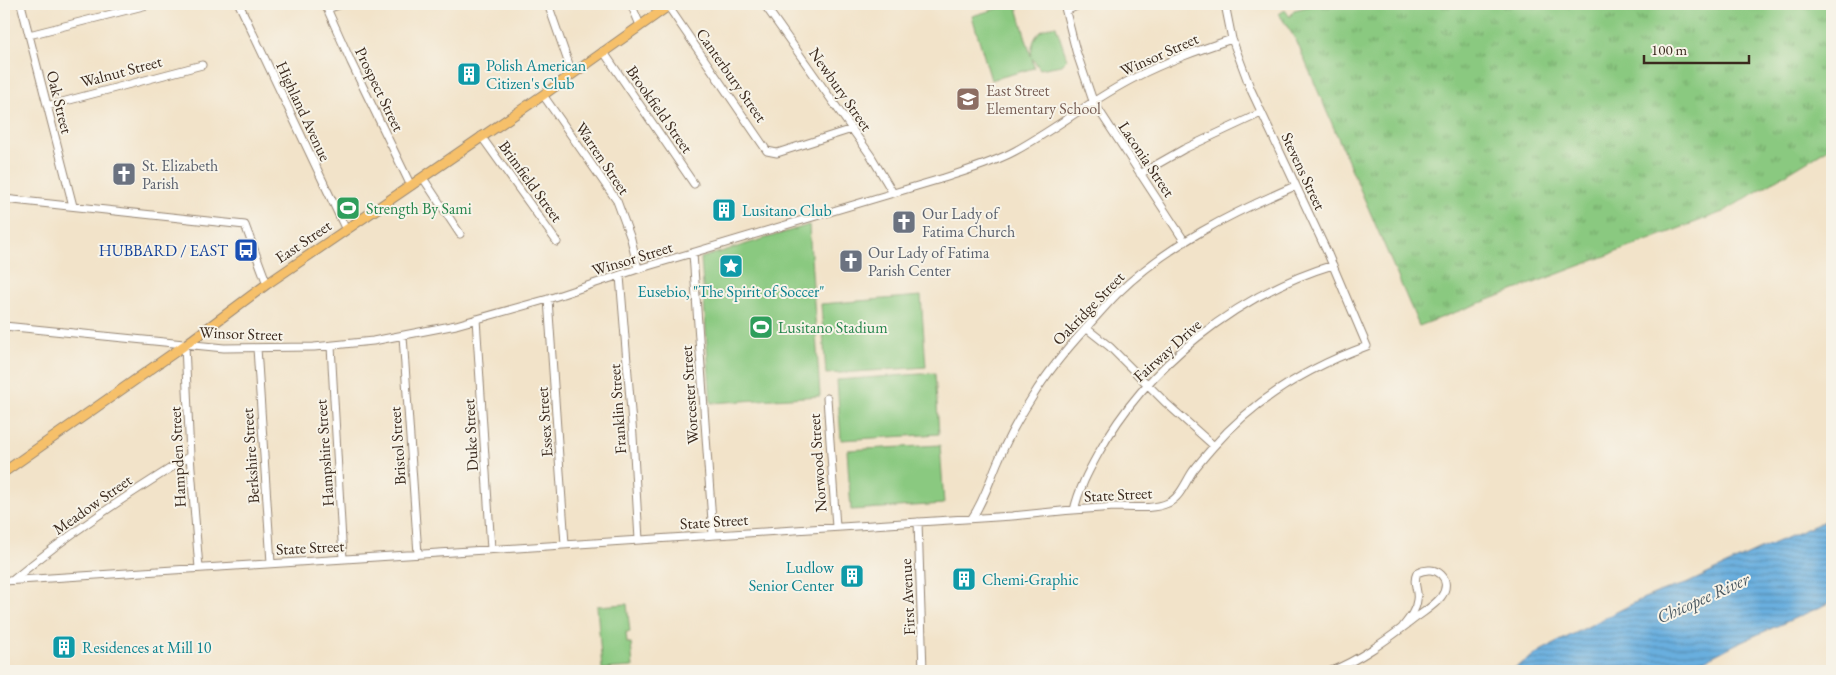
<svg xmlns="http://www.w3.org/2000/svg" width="1836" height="675" font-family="'EB Garamond',serif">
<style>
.grass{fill:url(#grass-tufts);stroke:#627a4f}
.green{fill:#8ac980;stroke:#627a4f}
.water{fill:url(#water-rules);stroke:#526c7e}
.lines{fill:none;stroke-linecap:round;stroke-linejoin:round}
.minor-casing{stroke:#968674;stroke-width:9}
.major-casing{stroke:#968674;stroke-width:11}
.minor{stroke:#fff;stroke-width:7}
.major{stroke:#f6c06b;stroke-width:9}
.labels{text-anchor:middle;stroke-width:4;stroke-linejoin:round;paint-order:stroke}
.street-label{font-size:16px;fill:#3b2a1e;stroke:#f7f3e8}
.culture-label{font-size:16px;fill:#0d838f;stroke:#f7f3e8;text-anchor:start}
.education-label{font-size:16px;fill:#785e54;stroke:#f7f3e8;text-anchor:start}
.worship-label{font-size:16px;fill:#5b616d;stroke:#f7f3e8;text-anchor:start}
.leisure-label{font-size:16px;fill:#27864d;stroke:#f7f3e8;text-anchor:start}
.transit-label{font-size:16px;fill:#164399;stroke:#f7f3e8;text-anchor:end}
.water-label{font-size:18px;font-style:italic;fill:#4b5962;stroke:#f7f3e8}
</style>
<defs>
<pattern id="grass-tufts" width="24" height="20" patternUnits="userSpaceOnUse" patternTransform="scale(1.25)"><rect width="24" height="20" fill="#8ac980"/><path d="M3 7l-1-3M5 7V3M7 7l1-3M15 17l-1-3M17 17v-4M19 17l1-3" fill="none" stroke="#72a368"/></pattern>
<pattern id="water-rules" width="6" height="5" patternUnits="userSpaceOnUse" patternTransform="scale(1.25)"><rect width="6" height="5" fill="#69afdf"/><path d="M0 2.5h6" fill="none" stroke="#588fb4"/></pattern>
</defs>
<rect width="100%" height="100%" fill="#f7f3e8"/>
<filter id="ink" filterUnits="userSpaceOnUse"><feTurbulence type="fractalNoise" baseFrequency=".02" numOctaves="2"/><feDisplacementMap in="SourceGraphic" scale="10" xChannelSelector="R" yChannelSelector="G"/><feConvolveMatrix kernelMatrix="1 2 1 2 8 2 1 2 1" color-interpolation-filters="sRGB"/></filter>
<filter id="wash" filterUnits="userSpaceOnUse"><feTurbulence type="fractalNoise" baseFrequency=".0096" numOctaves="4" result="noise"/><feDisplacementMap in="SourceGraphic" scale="20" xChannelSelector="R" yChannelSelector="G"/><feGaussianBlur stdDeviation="1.12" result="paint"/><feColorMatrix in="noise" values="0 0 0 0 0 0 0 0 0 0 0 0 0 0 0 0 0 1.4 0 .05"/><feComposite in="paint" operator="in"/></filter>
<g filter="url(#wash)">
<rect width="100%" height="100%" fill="#f2e3c9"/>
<path class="grass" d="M1318,4H1832V146L1723,212L1419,326L1296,40L1279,14L1285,10L1290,17L1294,10Z"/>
<path class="green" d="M1013,4H1016L1031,56C1032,40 1037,27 1056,26L1067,59L1061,65L1040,69L1032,58L1034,68L991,80L972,16Z
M809,225L820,396L711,403L701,258Z
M921,296L926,367L826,374L821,304Z
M935,373L939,434L841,440L837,380Z
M940,445L944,504L851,510L847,450Z
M627,604L630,632H626L627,643H631L633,667L602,669L597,606Z"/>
<path class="water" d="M1832,518V602L1738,643L1684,671H1510L1542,650L1642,599L1664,590L1686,584L1758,550Z"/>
</g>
<g filter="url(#ink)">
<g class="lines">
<g class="minor-casing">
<path id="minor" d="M21,4L73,206
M239,4L346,230
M325,4L351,62L411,186
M548,4L572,73
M631,4L640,25
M764,4L871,156L893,193
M1064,4L1076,51L1093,101L1185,242
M668,6L767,151L777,153L852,129
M327,9L342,4
M1066,11L1081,4
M29,35L151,4
M603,51L694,184
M543,95L617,201L631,239L638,269
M47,106L202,65
M481,136L557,242
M1140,174L1184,149L1261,113
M423,178L460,234
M4,199L245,225L267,284
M693,254L713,535
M620,276L633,436L639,540
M548,299L565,544
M476,319L491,549
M4,326L224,348L314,347L373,341L456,325L548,299L638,269L944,178C968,170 993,163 1015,151C1057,128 1094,98 1136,77C1167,61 1199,50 1232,39
M1086,328L1110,347L1166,403L1214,446
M403,336L418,554
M185,345L190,456L199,568
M331,346L343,559
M257,348L271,563
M827,398L836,527
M1074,510C1079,489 1088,472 1098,454C1146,366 1237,294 1333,265
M972,518C985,499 990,479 999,459C1008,437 1020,416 1033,396C1048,371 1067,349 1087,327C1097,316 1107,304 1117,294C1167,245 1232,213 1295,186
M918,522L923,671
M13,580C69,533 129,494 190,456
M4,581L1012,516C1046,512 1080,509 1115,507C1131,507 1153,510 1168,503C1180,498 1186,481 1193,471C1199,463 1206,455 1213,447C1254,400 1309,367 1367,346L1328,254L1251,90L1232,39L1225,4
M1331,671C1362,659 1390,637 1417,617C1425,611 1435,605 1441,597C1454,579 1436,563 1417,573C1412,583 1419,590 1417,600C1416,611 1408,620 1401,629"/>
</g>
<g class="major-casing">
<path id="major" d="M4,472L185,345L267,284L543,95L671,4"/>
</g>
<use href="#minor" class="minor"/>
<use href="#major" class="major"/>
</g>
</g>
<defs>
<g id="building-square" transform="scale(1.25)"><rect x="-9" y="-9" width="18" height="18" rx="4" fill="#0f9aa8" stroke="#f7f3e8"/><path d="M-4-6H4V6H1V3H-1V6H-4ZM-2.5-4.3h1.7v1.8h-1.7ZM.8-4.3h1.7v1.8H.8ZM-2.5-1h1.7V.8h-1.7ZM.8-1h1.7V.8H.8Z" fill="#fff"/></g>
<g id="school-square" transform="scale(1.25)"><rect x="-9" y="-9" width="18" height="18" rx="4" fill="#8d6e63" stroke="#f7f3e8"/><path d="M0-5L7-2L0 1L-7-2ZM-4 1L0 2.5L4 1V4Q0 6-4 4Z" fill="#fff"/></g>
<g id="church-square" transform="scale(1.25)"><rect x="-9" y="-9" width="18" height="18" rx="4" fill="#6b7280" stroke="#f7f3e8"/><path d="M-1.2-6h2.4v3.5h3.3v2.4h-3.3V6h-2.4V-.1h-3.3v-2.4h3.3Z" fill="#fff"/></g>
<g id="stadium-square" transform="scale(1.25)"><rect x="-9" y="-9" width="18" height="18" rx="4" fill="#2e9e5b" stroke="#f7f3e8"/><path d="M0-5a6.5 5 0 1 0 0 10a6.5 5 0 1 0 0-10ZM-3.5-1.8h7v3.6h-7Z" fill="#fff"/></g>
<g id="bus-square" transform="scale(1.25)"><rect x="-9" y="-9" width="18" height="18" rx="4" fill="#1a4fb4" stroke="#f7f3e8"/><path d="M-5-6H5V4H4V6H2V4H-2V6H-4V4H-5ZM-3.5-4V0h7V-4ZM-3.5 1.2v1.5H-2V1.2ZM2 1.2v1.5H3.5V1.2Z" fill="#fff"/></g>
<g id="sight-square" transform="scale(1.25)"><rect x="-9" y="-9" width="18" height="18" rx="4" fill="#0f9aa8" stroke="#f7f3e8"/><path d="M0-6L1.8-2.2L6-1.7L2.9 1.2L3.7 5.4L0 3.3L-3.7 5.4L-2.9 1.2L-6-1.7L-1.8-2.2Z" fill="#fff"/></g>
</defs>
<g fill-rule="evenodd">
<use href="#building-square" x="469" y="74"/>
<use href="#school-square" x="968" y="99"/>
<use href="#church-square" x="124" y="174"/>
<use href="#stadium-square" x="348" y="208"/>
<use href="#building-square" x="724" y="210"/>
<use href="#church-square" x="904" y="222"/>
<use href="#bus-square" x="246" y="250"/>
<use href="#church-square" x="851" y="261"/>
<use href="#sight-square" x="731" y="266"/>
<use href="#stadium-square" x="761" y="327"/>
<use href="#building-square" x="852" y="576"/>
<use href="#building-square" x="964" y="579"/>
<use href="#building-square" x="64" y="647"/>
</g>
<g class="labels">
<g class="street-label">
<text transform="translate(1159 54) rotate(-24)" y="6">Winsor Street</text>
<text transform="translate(121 71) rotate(-15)" y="6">Walnut Street</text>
<text transform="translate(732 75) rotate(55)" y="6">Canterbury Street</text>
<text transform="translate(380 89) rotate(64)" y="6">Prospect Street</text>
<text transform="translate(841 89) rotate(55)" y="6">Newbury Street</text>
<text transform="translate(60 102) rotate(76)" y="6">Oak Street</text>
<text transform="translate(660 109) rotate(55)" y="6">Brookfield Street</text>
<text transform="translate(304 111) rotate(65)" y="6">Highland Avenue</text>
<text transform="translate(603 158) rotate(56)" y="6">Warren Street</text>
<text transform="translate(1147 159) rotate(56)" y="6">Laconia Street</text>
<text transform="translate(1304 171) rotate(65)" y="6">Stevens Street</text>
<text transform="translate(531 181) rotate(54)" y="6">Brimfield Street</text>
<text transform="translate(303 241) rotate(-34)" y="6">East Street</text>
<text transform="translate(632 258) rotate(-17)" y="6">Winsor Street</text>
<text transform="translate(1088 308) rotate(-46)" y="6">Oakridge Street</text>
<text transform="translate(241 333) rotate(2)" y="6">Winsor Street</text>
<text transform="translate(1167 350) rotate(-42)" y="6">Fairway Drive</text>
<text transform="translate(689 395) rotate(-94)" y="6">Worcester Street</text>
<text transform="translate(617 409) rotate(-94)" y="6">Franklin Street</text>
<text transform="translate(544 422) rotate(-94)" y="6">Essex Street</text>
<text transform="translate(470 435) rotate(-93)" y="6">Duke Street</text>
<text transform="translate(397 446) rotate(-94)" y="6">Bristol Street</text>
<text transform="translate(324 453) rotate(-94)" y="6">Hampshire Street</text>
<text transform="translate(250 456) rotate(-94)" y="6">Berkshire Street</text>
<text transform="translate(177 457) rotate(-93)" y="6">Hampden Street</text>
<text transform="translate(817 463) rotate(-94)" y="6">Norwood Street</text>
<text transform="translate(1118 494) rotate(-3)" y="6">State Street</text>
<text transform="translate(92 504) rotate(-35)" y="6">Meadow Street</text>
<text transform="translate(714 521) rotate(-4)" y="6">State Street</text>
<text transform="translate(310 547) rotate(-3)" y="6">State Street</text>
<text transform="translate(907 597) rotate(-93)" y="6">First Avenue</text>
</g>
<g class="culture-label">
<text x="486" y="71">Polish American<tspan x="486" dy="18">Citizen's Club</tspan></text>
<text x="742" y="216">Lusitano Club</text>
<text x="731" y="297" text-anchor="middle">Eusebio, "The Spirit of Soccer"</text>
<text x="834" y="573" text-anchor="end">Ludlow<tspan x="834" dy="18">Senior Center</tspan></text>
<text x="982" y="585">Chemi-Graphic</text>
<text x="82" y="653">Residences at Mill 10</text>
</g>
<g class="education-label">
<text x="986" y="96">East Street<tspan x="986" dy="18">Elementary School</tspan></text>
</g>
<g class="worship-label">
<text x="142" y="171">St. Elizabeth<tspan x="142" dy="18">Parish</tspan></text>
<text x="922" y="219">Our Lady of<tspan x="922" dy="18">Fatima Church</tspan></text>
<text x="868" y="258">Our Lady of Fatima<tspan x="868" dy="18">Parish Center</tspan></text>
</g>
<g class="leisure-label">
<text x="366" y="214">Strength By Sami</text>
<text x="778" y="333">Lusitano Stadium</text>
</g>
<g class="transit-label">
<text x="228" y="256">HUBBARD / EAST</text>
</g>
<g class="water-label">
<text transform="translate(1703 598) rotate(-24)" y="6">Chicopee River</text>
</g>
</g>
<rect width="1836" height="675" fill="none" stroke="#f7f3e8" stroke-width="20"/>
<path d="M1644 55v8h105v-8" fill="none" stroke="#3b2a1e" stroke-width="2.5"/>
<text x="1651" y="55" font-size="15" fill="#3b2a1e" stroke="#f7f3e8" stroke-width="4" paint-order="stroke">100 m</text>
</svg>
